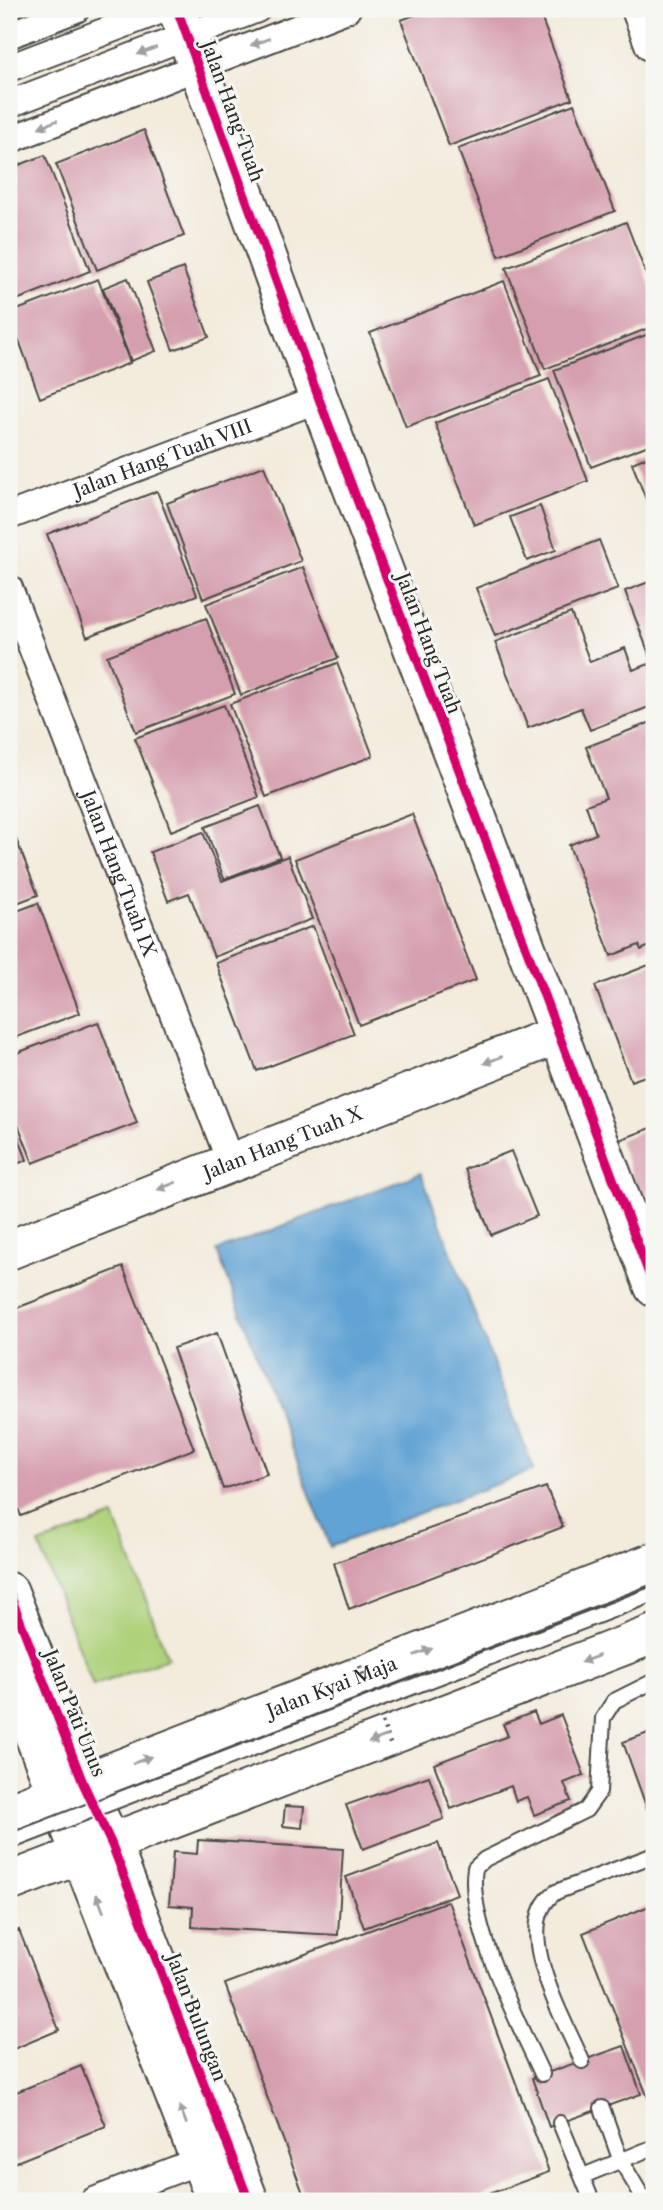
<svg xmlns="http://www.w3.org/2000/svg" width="663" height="2210" font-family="'Libre Caslon Text',serif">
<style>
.green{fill:#aed17a;stroke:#6c7e52;stroke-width:2}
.water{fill:#60a3d4;stroke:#466780;stroke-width:2}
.building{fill:#d59faf}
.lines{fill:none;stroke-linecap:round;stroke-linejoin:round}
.lane-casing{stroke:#494845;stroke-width:18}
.street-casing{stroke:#494845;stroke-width:30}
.secondary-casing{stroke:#494845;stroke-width:42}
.primary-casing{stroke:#494845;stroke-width:42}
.lane{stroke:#fff;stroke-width:14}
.street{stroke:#fff;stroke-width:26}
.secondary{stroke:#fff;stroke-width:38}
.primary{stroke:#fff;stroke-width:38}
.lane-bridge-casing{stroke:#494845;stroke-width:18;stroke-linecap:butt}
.path-bridge{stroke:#494845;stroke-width:4.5;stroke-dasharray:2 5;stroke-linecap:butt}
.lane-bridge{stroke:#fff;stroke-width:14}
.cycleway-casing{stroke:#f6f6f2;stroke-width:13}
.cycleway{stroke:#d6006c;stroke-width:9}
.oneway{fill:#a0a0a0}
.labels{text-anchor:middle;stroke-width:6;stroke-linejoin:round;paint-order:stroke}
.street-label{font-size:19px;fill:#2b2b2b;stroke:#f6f6f2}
</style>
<rect width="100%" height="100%" fill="#f6f6f2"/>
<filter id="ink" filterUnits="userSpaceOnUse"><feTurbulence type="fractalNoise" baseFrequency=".0143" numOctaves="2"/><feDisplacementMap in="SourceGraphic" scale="14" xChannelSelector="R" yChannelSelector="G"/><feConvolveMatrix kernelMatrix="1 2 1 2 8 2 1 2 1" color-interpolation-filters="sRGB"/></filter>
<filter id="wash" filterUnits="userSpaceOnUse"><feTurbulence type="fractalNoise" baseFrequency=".00686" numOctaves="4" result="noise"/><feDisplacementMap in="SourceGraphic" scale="28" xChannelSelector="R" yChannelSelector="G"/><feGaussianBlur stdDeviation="1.57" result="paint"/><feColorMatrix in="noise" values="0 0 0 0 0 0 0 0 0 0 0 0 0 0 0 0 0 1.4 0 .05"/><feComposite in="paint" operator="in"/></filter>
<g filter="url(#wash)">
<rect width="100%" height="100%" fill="#f3ebdb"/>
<path class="green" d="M114,1516L168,1658L93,1686L39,1544Z"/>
<path class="water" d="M421,1173L534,1470L330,1547L217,1251Z"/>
<g id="blocks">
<path class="building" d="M431,9H538L572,99L449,146L401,20Z
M574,104L615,211L499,256L458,149Z
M144,130L184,236L97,270L56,164Z
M45,155L90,271L9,303V169Z
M626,222L654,295V326L545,369L506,268Z
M183,268L209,337L173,350L147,282Z
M128,278L156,351L131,361L103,288Z
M98,279L130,363L40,398L9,313Z
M504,281L541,376L406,427L370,333Z
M654,332V443L591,467L554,370Z
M549,379L588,481L474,525L435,423Z
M654,454V520L632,463Z
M264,466L301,561L203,599L167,503Z
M157,491L197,595L87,637L47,534Z
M540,506L556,550L527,561L510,517Z
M599,540L618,589L495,636L476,588Z
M303,567L338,658L241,695L206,604Z
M654,580V667L625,591Z
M571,613L590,662L625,648L633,670L649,664L654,678V705L590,730L581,708L528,728L495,642Z
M206,618L235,694L136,732L107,656Z
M337,663L373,756L266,797L230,704Z
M224,705L259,797L171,831L135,738Z
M654,721V944L641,950L639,945L611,956L569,845L596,834L586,805L606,798L586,747Z
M260,806L280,857L224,879L205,827Z
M412,814L476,980L359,1025L295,859Z
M9,821L38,895L9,906Z
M203,832L222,881L288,856L312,919L214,957L189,893L168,901L150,852Z
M38,903L80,1013L9,1040V914Z
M313,926L354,1034L257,1071L216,963Z
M654,963V1073L631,1081L595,986Z
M98,1022L137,1123L33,1163L9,1101V1056Z
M9,1112L27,1160L9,1167Z
M654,1127V1234L619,1140Z
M511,1151L537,1216L491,1235L465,1169Z
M123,1267L194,1449L21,1516L9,1485V1311Z
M217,1333L267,1474L223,1489L173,1348Z
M546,1487L563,1527L349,1609L334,1563Z
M534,1712L539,1724L561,1715L584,1775L564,1783L571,1801L534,1815L527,1797L516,1801L511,1786L451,1809L434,1764L508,1736L503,1724Z
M654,1731V1828L623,1742Z
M429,1776L444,1819L363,1849L346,1805Z
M285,1806L304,1807L302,1828L283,1826Z
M198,1840L343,1849L338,1935L192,1927L193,1907L169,1905L173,1852L197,1854Z
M438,1843L457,1894L364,1928L346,1877Z
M448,1901L549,2172L470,2201H306L225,1984Z
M654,1904V2113L583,1933Z
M19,1930L59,2030L9,2051V1935Z
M624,2046L641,2094L549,2127L532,2078Z
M81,2066L106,2126L14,2163L9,2150V2095Z"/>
</g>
</g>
<g filter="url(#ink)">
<use href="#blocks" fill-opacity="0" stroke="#494845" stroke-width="2"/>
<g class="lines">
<g class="lane-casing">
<path id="lane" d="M582,2061C565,2020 508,1925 556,1892L654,1855
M542,2074C519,2024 466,1922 475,1868L485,1859L586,1810L599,1792L603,1718L614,1701L654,1681
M602,2108L620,2159L643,2198
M560,2123L592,2201
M583,2176L654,2147"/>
</g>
<g class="street-casing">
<g id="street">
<path d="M9,35L76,9"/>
<path d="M9,68L164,9"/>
<path d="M9,104L257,9"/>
<path d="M9,140L347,9"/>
<path id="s1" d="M9,516L319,399"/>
<path id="s2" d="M9,588L230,1161"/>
<path d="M94,2201L201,2160"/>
</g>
</g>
<g class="secondary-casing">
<g id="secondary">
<path d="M177,9L319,399L654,1287"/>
<path id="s3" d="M9,1250L557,1035"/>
<path d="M9,1592L83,1783L112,1845L249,2201"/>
<path d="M9,1671L216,2201"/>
</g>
</g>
<g class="primary-casing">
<g id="primary">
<path d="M641,9L654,43"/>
<path id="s4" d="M9,1812L654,1562"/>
<path d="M9,1882L654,1634"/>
</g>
</g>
<use href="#lane" class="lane"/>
<use href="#street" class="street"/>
<use href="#secondary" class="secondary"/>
<use href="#primary" class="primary"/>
<g class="lane-bridge-casing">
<path id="lane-bridge" d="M9,1842L654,1594"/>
</g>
<path class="path-bridge" d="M360,1666L366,1681
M382,1722L391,1746"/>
<use href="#lane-bridge" class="lane-bridge"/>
<g class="cycleway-casing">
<path id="cycleway" d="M177,9L319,399L654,1287
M9,1592L83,1783L112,1845L249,2201"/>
</g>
<use href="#cycleway" class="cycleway"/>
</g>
<defs><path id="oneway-solid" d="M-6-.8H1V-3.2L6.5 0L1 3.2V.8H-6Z" transform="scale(1.75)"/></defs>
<g class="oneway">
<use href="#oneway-solid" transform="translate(260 42) rotate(159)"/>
<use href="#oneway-solid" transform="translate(147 51) rotate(159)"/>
<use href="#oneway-solid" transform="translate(48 124) rotate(159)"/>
<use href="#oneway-solid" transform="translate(493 1060) rotate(159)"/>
<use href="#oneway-solid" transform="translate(167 1186) rotate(158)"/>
<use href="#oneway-solid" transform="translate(423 1652) rotate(-21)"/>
<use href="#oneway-solid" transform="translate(590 1659) rotate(159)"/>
<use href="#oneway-solid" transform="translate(378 1739) rotate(159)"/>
<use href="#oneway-solid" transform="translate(142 1760) rotate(-21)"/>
<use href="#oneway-solid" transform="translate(100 1903) rotate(-111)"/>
<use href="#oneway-solid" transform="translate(183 2115) rotate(-111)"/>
</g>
</g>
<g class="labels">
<g class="street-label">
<text transform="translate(233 111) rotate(70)" y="7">Jalan Hang Tuah</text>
<text dy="7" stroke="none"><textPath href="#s1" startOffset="164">Jalan Hang Tuah VIII</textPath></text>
<text transform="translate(429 643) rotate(69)" y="7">Jalan Hang Tuah</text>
<text dy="7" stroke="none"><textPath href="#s2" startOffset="306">Jalan Hang Tuah IX</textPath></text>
<text dy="7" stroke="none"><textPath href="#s3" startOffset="294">Jalan Hang Tuah X</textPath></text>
<text dy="7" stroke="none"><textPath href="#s4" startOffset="346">Jalan Kyai Maja</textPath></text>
<text transform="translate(75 1713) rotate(68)" y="7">Jalan Pati Unus</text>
<text transform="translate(197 2017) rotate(69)" y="7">Jalan Bulungan</text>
</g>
</g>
<rect width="663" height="2210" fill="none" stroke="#f6f6f2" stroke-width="35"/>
</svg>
